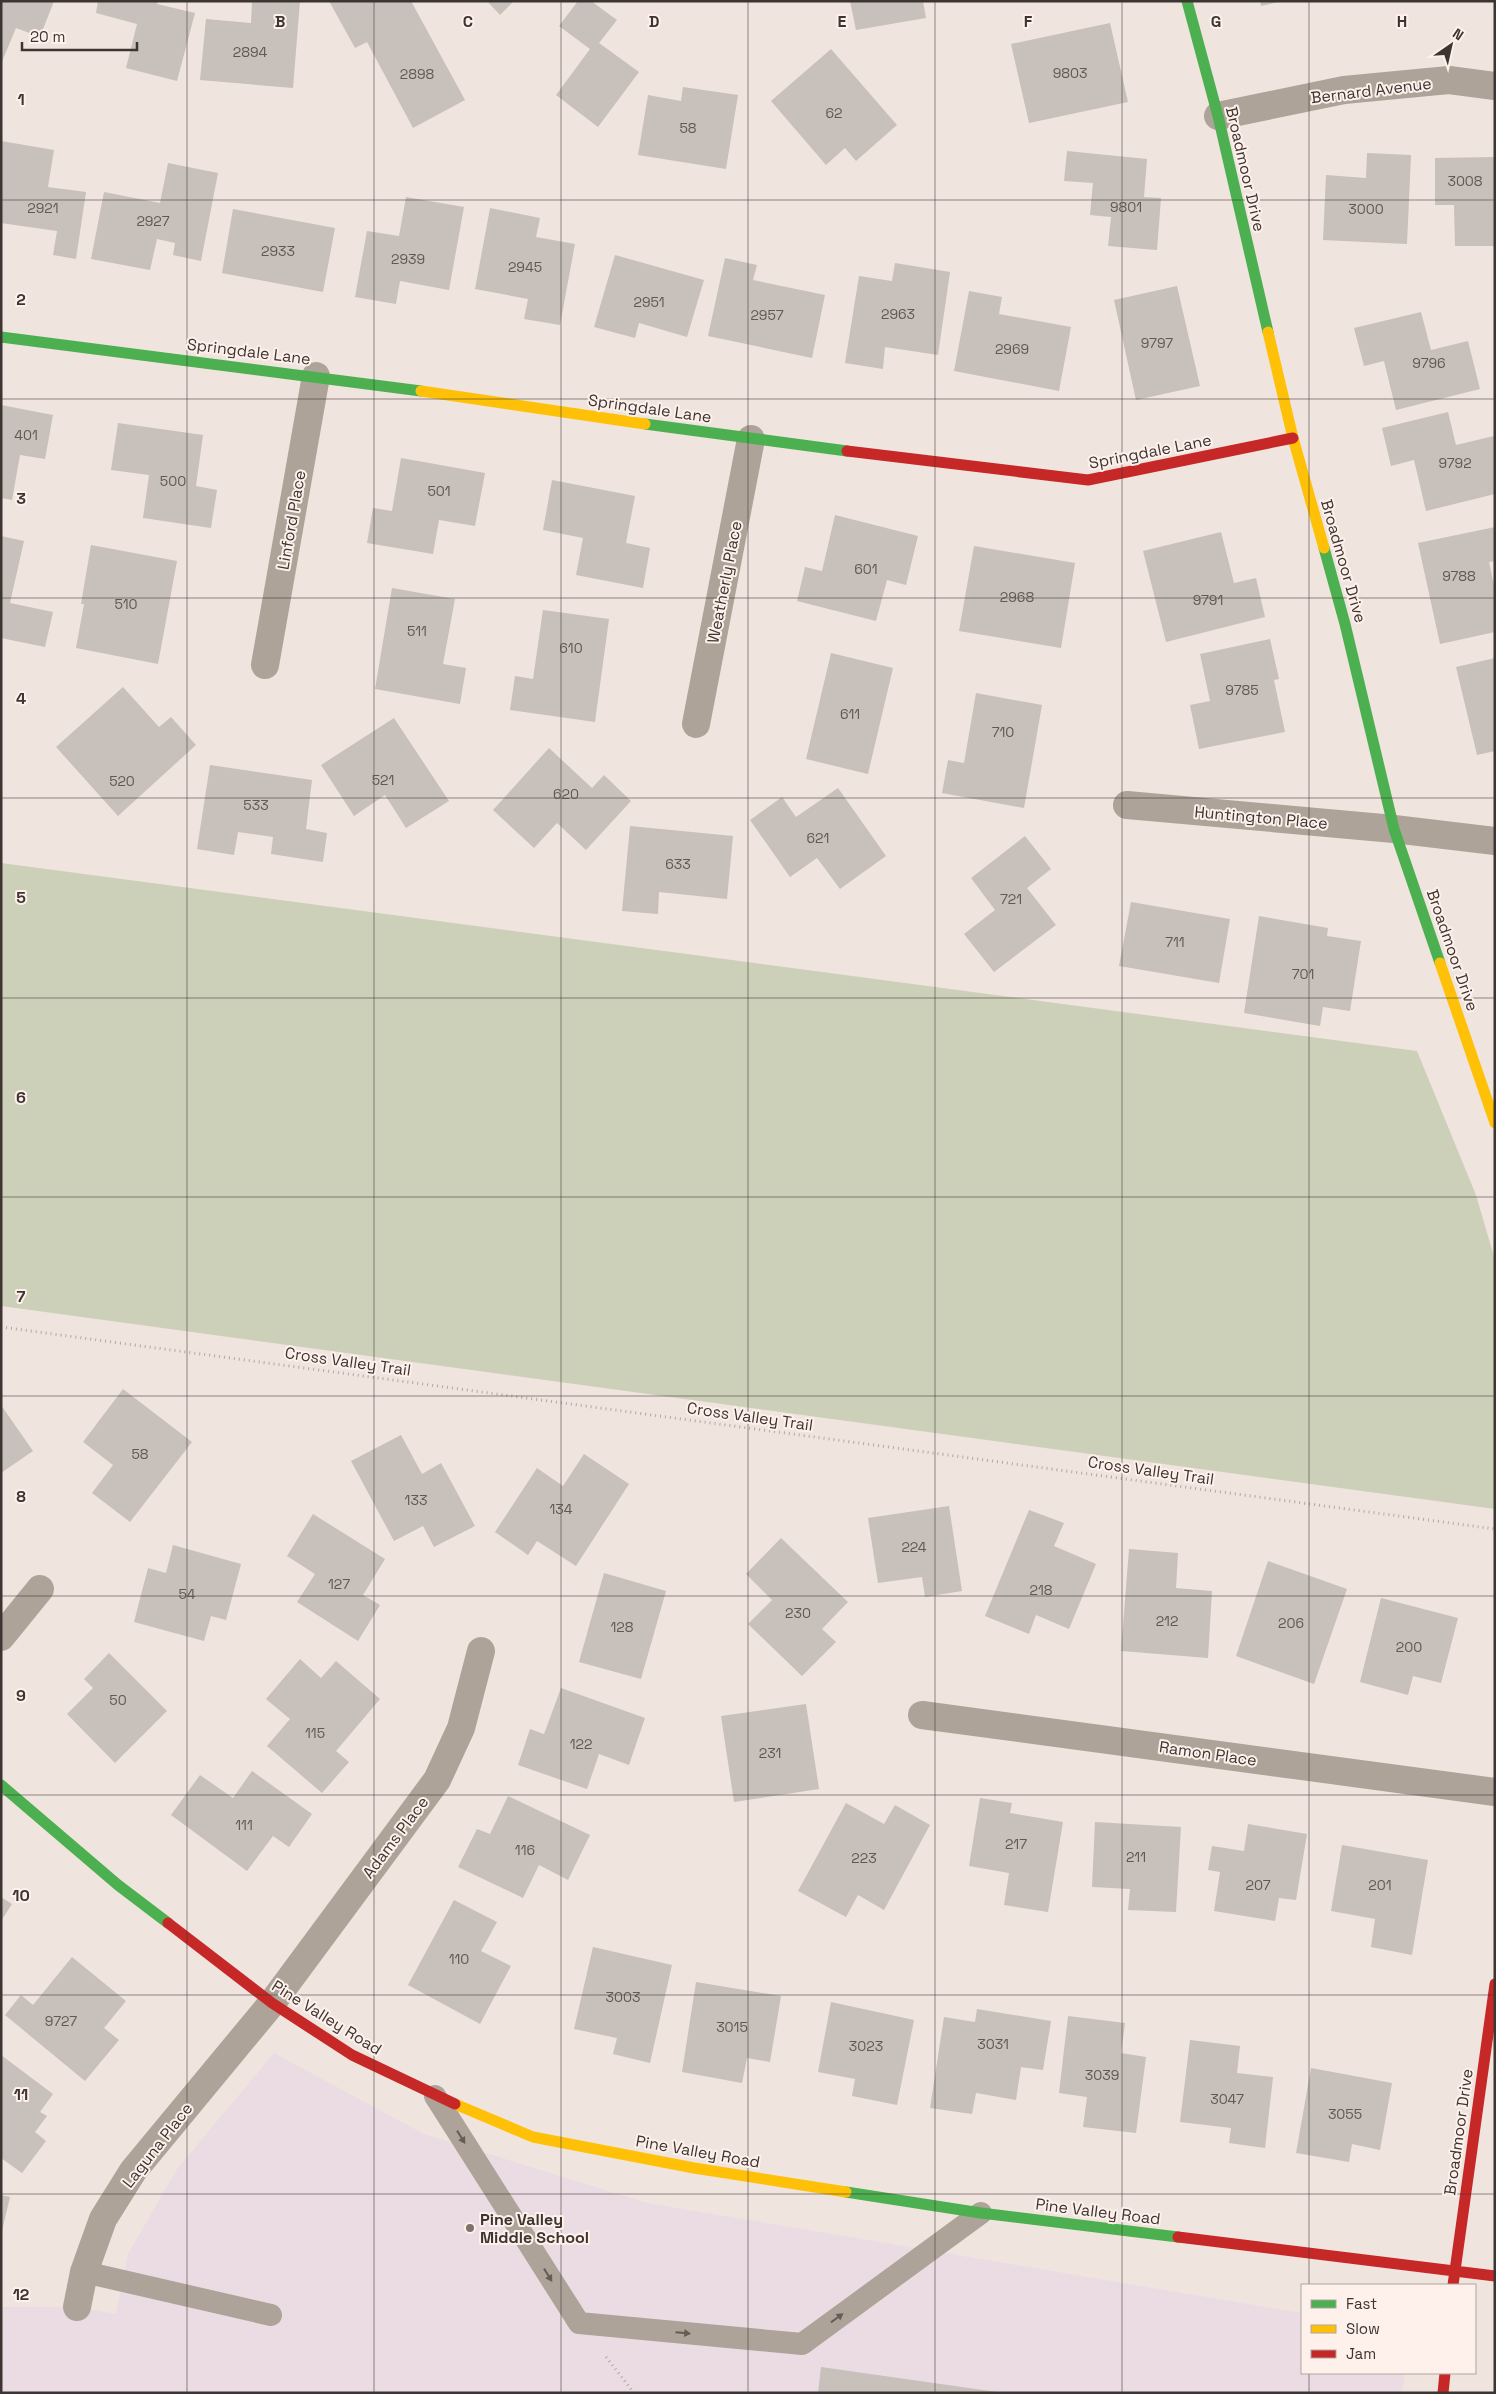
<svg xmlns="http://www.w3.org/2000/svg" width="1496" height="2394" font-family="'Space Grotesk',sans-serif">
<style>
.education{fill:#ebdce4}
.green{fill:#cdd0b9}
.building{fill:#c8c0ba}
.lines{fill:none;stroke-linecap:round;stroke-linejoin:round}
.path{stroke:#b2a8a2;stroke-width:3;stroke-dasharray:1 4;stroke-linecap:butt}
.lane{stroke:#ada399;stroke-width:22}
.street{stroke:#ada399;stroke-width:28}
.fast{stroke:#4caf50;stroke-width:11}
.slow{stroke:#ffc107;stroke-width:11}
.jam{stroke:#c62828;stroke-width:11}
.oneway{fill:#645c55}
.grid{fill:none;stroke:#3d3531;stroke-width:1;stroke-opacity:0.55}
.poi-dot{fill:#7c726e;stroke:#fef0ea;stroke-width:2}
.labels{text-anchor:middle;stroke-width:4;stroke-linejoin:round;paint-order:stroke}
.number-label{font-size:14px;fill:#605853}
.street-label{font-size:16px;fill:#3d3531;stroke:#fef0ea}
.poi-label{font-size:16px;font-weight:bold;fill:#3d3531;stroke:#fef0ea;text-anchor:start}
.grid-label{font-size:16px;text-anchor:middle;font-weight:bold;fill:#3d3531;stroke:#fef0ea;stroke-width:4;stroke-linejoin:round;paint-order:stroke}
</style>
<rect width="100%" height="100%" fill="#f0e4de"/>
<path class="education" d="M274,2053L424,2134L647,2203L1302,2313V2373H1405L1402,2393H1V2307H77L116,2314L128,2254L177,2169Z"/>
<path class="green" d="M1,863L1417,1051L1476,1195L1495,1260V1509L1,1306Z"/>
<path class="building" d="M1,1H54L40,37L16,28L1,64Z
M98,1H158L157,4L195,13L177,81L126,68L137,24L96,13Z
M252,1H300L293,88L200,80L206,19L251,23Z
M329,1H411L465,100L413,128L367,42L355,48Z
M487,1H514L500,15Z
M578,1H591L617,20L599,43L639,72L598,127L556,95L590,49L559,26Z
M850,1H923L926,18L856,30Z
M1260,1H1277L1278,2L1261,6Z
M1110,23L1128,102L1029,123L1011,44Z
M831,49L897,125L856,161L845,148L826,165L771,101Z
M683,87L738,95L726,169L638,155L648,95L681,101Z
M1,141L54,150L48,187L86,192L76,259L53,255L57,231L1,223Z
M1067,151L1147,159L1144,197L1161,198L1157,250L1108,246L1111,217L1090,215L1093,183L1064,181Z
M1367,153L1411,155L1407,244L1323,240L1326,175L1366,178Z
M1495,157V246H1455L1454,205H1435V158Z
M168,163L218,173L201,261L173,255L175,243L157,239L150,270L91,259L104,192L160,203Z
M406,197L464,207L449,290L400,281L396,304L355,297L367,231L399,236Z
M490,208L540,218L536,237L575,244L560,325L524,319L528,299L475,289Z
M233,209L335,228L323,292L222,273Z
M615,255L704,280L687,337L639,323L635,338L594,327Z
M725,258L757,265L753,280L825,295L812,358L708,336Z
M895,263L950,272L938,355L885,347L883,369L845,363L859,276L892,281Z
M1177,286L1200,386L1136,400L1114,300Z
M969,291L1002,297L999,314L1071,327L1059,391L954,371Z
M1421,312L1431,350L1468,341L1480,389L1396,410L1384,361L1364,366L1354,328Z
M1,405L53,415L45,459L20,455L12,500L1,498Z
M1448,412L1456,445L1494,436L1495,494L1426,511L1414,460L1391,466L1382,428Z
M118,423L203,435L196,486L217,490L211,528L143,518L149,475L111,470Z
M401,458L485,473L475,526L439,520L433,554L367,543L373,508L392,511Z
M552,480L635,496L626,543L650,548L643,588L576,575L583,538L543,530Z
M835,515L918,536L906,585L887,580L876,621L797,601L805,567L822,571Z
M1495,527V561L1489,562L1495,590V632L1440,644L1418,543Z
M1221,532L1234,583L1256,578L1265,617L1166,642L1143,551Z
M1,536L24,541L10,603L53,612L45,647L1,638Z
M91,545L177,561L158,664L76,648L84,604H81Z
M974,546L1075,563L1061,648L959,631Z
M392,588L455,599L443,664L466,668L460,704L375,689Z
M543,610L609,619L595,722L510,710L515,676L533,679Z
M1270,639L1279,679L1274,680L1285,732L1199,749L1190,705L1210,701L1200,654Z
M831,653L893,668L868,774L806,759Z
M1495,658V751L1477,755L1456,667Z
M123,687L159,727L171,717L196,745L118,816L56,747Z
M976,693L1042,705L1024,808L942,793L948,760L964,763Z
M394,718L449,801L406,828L385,795L354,816L321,765Z
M549,748L592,788L604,775L631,801L586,850L557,823L534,848L493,810Z
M210,765L312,780L306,829L327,833L323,862L271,854L273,837L238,832L234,855L197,849Z
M838,788L886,856L840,889L817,858L790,877L750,820L782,797L796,817Z
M630,826L733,836L727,899L659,892L658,914L622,911Z
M1025,836L1051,869L1027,888L1056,925L994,972L964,934L995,910L971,878Z
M1131,902L1230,919L1219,983L1119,966Z
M1259,916L1328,928L1327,936L1361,941L1350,1011L1323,1007L1320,1026L1244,1013Z
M123,1389L192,1442L130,1522L92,1493L113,1465L83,1442Z
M1,1405L33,1451L1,1473Z
M401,1435L422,1474L441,1463L475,1526L434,1547L423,1526L394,1541L351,1461Z
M584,1454L629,1484L576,1566L537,1541L528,1555L495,1532L537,1468L563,1486Z
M949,1506L962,1591L925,1597L922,1577L878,1583L868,1518Z
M1029,1510L1064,1523L1054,1546L1096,1564L1069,1629L1036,1615L1029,1634L985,1616Z
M313,1514L385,1559L363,1595L380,1605L358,1641L297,1602L315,1574L287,1556Z
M781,1538L848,1602L822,1629L836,1642L802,1676L748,1624L772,1600L746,1574Z
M173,1545L241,1564L226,1620L211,1616L204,1641L134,1622L148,1568L166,1573Z
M1129,1549L1178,1553L1176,1588L1212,1591L1208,1658L1121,1651Z
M1268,1561L1347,1589L1314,1684L1236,1656Z
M604,1573L666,1591L641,1679L579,1662Z
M1381,1598L1458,1618L1441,1683L1413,1676L1408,1695L1360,1682Z
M109,1653L167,1711L115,1763L67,1714L93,1688L84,1679Z
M300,1659L321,1678L336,1661L380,1699L336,1751L349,1762L322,1793L267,1746L290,1719L266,1699Z
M561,1688L645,1718L629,1765L599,1754L587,1789L518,1765L530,1729L544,1734Z
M806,1704L819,1789L734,1802L721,1716Z
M252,1771L312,1814L289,1847L273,1836L247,1871L171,1815L200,1775L233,1798Z
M508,1796L590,1835L568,1880L539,1865L523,1898L458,1867L477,1829L490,1834Z
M980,1798L1012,1803L1010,1813L1063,1822L1048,1912L1004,1905L1009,1873L969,1866Z
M846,1803L884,1824L895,1805L930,1825L884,1910L858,1895L846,1917L798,1891Z
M1095,1822L1181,1827L1176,1912L1128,1910L1130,1889L1092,1887Z
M1248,1824L1307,1834L1296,1900L1279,1898L1275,1921L1214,1911L1220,1872L1208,1870L1212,1846L1244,1851Z
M1342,1845L1428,1860L1412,1955L1371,1947L1375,1919L1331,1911Z
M1,1897L12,1904L1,1921Z
M454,1900L497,1922L481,1951L511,1966L480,2024L408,1985Z
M593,1947L672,1965L650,2063L613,2054L617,2038L574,2029Z
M72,1957L126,2001L104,2028L119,2040L85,2081L5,2015L21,1995L33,2005Z
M696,1982L781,1996L770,2062L747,2058L742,2083L682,2072Z
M831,2002L914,2020L897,2105L852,2096L855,2079L818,2072Z
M977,2009L1051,2021L1043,2070L1021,2067L1016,2100L976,2093L972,2114L930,2108L944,2017L975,2022Z
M1068,2016L1125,2023L1121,2053L1146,2057L1136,2133L1083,2127L1087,2097L1059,2093Z
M1190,2040L1240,2046L1237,2073L1273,2077L1265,2148L1229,2143L1231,2128L1180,2122Z
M1,2055L53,2094L40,2112L47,2116L35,2132L46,2141L22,2173L1,2158Z
M1311,2068L1392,2083L1380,2150L1352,2144L1349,2162L1296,2153Z
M1,2195L10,2197L2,2231H1Z
M821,2367L997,2392L996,2393H818Z"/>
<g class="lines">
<path class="path" d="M1,1327L1495,1529
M606,2357L634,2393"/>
<path class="lane" d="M435,2096L579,2323L802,2344L981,2213
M84,2272L271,2315"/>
<path class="street" d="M1218,116L1344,90L1449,80L1495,86
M265,665L316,376
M696,724L751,439
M1127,805L1394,829L1495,841
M1,1637L40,1589
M922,1715L1495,1792
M77,2307L84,2272L103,2219L133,2171L272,2003L437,1780L461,1728L481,1651"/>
<path class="fast" d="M1187,1L1218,116L1268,332
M1,337L421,391
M645,424L847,451
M1324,548L1345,624L1394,829L1440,963
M1,1785L118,1885L168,1923
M846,2192L981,2213L1178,2237"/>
<path class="slow" d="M1268,332L1293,438L1324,548
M421,391L645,424
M1440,963L1495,1123
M455,2104L533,2137L694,2168L846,2192"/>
<path class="jam" d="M847,451L1088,480L1293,438
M168,1923L272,2003L352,2055L455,2104
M1178,2237L1495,2276
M1453,2285L1495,1984
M1443,2393L1445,2373"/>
</g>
<defs><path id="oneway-solid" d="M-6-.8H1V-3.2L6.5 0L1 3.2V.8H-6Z" transform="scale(1.25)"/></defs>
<g class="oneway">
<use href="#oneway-solid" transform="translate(461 2137) rotate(58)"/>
<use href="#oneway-solid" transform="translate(548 2275) rotate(58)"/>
<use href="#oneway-solid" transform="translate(837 2318) rotate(-36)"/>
<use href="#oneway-solid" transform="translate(683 2333) rotate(5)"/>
</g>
<path class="grid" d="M187,1V2393M374,1V2393M561,1V2393M748,1V2393M935,1V2393M1122,1V2393M1309,1V2285M1,200H1495M1,399H1495M1,598H1495M1,798H1495M1,998H1495M1,1197H1495M1,1396H1495M1,1596H1495M1,1795H1495M1,1995H1495M1,2194H1495M1309,2373V2393"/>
<circle class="poi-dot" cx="470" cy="2228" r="5"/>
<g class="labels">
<g class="number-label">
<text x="250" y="57">2894</text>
<text x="1070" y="78">9803</text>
<text x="417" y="79">2898</text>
<text x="834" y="118">62</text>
<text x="688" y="133">58</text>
<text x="1465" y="186">3008</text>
<text x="1126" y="212">9801</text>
<text x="43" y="213">2921</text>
<text x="1366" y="214">3000</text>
<text x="153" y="226">2927</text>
<text x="278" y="256">2933</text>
<text x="408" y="264">2939</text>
<text x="525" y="272">2945</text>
<text x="649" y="307">2951</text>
<text x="898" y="319">2963</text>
<text x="767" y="320">2957</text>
<text x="1157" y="348">9797</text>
<text x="1012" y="354">2969</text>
<text x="1429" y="368">9796</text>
<text x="26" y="440">401</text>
<text x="1455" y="468">9792</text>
<text x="173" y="486">500</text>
<text x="439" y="496">501</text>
<text x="866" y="574">601</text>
<text x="1459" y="581">9788</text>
<text x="1017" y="602">2968</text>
<text x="1208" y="605">9791</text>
<text x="126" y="609">510</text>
<text x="417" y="636">511</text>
<text x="571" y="653">610</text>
<text x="1242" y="695">9785</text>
<text x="850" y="719">611</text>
<text x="1003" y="737">710</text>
<text x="383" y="785">521</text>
<text x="122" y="786">520</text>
<text x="566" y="799">620</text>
<text x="256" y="810">533</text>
<text x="818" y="843">621</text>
<text x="678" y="869">633</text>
<text x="1011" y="904">721</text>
<text x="1175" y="947">711</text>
<text x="1303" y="979">701</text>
<text x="140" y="1459">58</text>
<text x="416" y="1505">133</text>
<text x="561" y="1514">134</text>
<text x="914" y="1552">224</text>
<text x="339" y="1589">127</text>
<text x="1041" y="1595">218</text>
<text x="187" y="1599">54</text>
<text x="798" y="1618">230</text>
<text x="1167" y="1626">212</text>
<text x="1291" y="1628">206</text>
<text x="622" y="1632">128</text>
<text x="1409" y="1652">200</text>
<text x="118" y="1705">50</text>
<text x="315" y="1738">115</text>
<text x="581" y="1749">122</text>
<text x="770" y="1758">231</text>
<text x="244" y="1830">111</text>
<text x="1016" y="1849">217</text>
<text x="525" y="1855">116</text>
<text x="1136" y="1862">211</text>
<text x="864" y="1863">223</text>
<text x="1258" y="1890">207</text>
<text x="1380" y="1890">201</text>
<text x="459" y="1964">110</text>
<text x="623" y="2002">3003</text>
<text x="61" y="2026">9727</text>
<text x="732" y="2032">3015</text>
<text x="993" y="2049">3031</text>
<text x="866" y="2051">3023</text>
<text x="1102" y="2080">3039</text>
<text x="1227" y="2104">3047</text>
<text x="1345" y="2119">3055</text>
</g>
<g class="street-label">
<text transform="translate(1371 90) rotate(-7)" y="6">Bernard Avenue</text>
<text transform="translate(1246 169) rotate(77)" y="6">Broadmoor Drive</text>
<text transform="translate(249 351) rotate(7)" y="6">Springdale Lane</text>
<text transform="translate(650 408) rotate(8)" y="6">Springdale Lane</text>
<text transform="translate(1150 451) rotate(-11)" y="6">Springdale Lane</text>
<text transform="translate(291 520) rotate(-80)" y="6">Linford Place</text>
<text transform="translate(1344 561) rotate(74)" y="6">Broadmoor Drive</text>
<text transform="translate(724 582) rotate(-79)" y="6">Weatherly Place</text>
<text transform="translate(1261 817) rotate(5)" y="6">Huntington Place</text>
<text transform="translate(1453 950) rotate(71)" y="6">Broadmoor Drive</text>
<text transform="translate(348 1361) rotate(8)" y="6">Cross Valley Trail</text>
<text transform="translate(750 1416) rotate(8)" y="6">Cross Valley Trail</text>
<text transform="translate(1151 1470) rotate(8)" y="6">Cross Valley Trail</text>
<text transform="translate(1208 1753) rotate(8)" y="6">Ramon Place</text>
<text transform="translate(395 1837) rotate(-53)" y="6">Adams Place</text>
<text transform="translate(327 2017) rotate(32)" y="6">Pine Valley Road</text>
<text transform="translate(1458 2132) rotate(-82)" y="6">Broadmoor Drive</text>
<text transform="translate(157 2145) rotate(-52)" y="6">Laguna Place</text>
<text transform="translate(698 2151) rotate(10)" y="6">Pine Valley Road</text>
<text transform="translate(1098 2211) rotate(7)" y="6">Pine Valley Road</text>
</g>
<g class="poi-label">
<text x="480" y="2225">Pine Valley<tspan x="480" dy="18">Middle School</tspan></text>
</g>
</g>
<g class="grid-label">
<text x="280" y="27">B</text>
<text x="468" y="27">C</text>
<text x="654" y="27">D</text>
<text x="842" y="27">E</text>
<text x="1028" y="27">F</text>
<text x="1216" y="27">G</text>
<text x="1402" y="27">H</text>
<text x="21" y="105">1</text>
<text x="21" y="305">2</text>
<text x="21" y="504">3</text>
<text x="21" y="704">4</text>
<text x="21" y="903">5</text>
<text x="21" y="1103">6</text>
<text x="21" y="1302">7</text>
<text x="21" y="1502">8</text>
<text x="21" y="1701">9</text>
<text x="21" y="1901">10</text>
<text x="21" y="2100">11</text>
<text x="21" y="2300">12</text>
</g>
<rect width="1496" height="2394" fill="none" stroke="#3d3531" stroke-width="5"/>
<rect x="1301" y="2284" width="175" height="90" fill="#fef0ea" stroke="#b1a5a0"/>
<rect x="1311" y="2300" width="25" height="8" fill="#4caf50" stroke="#b1a5a0"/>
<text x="1346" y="2309" font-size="15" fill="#3d3531">Fast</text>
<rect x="1311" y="2325" width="25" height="8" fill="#ffc107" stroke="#b1a5a0"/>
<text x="1346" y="2334" font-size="15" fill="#3d3531">Slow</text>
<rect x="1311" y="2350" width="25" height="8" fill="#c62828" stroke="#b1a5a0"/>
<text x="1346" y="2359" font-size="15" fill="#3d3531">Jam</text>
<g transform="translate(1451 45) rotate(34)" stroke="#fef0ea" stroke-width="4" paint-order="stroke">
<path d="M0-4L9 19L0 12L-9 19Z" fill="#3d3531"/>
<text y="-8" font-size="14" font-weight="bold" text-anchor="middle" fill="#3d3531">N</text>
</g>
<path d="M22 42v8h115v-8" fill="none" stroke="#3d3531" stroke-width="2.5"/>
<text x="30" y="42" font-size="15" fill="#3d3531" stroke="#fef0ea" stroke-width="4" paint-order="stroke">20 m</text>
</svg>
